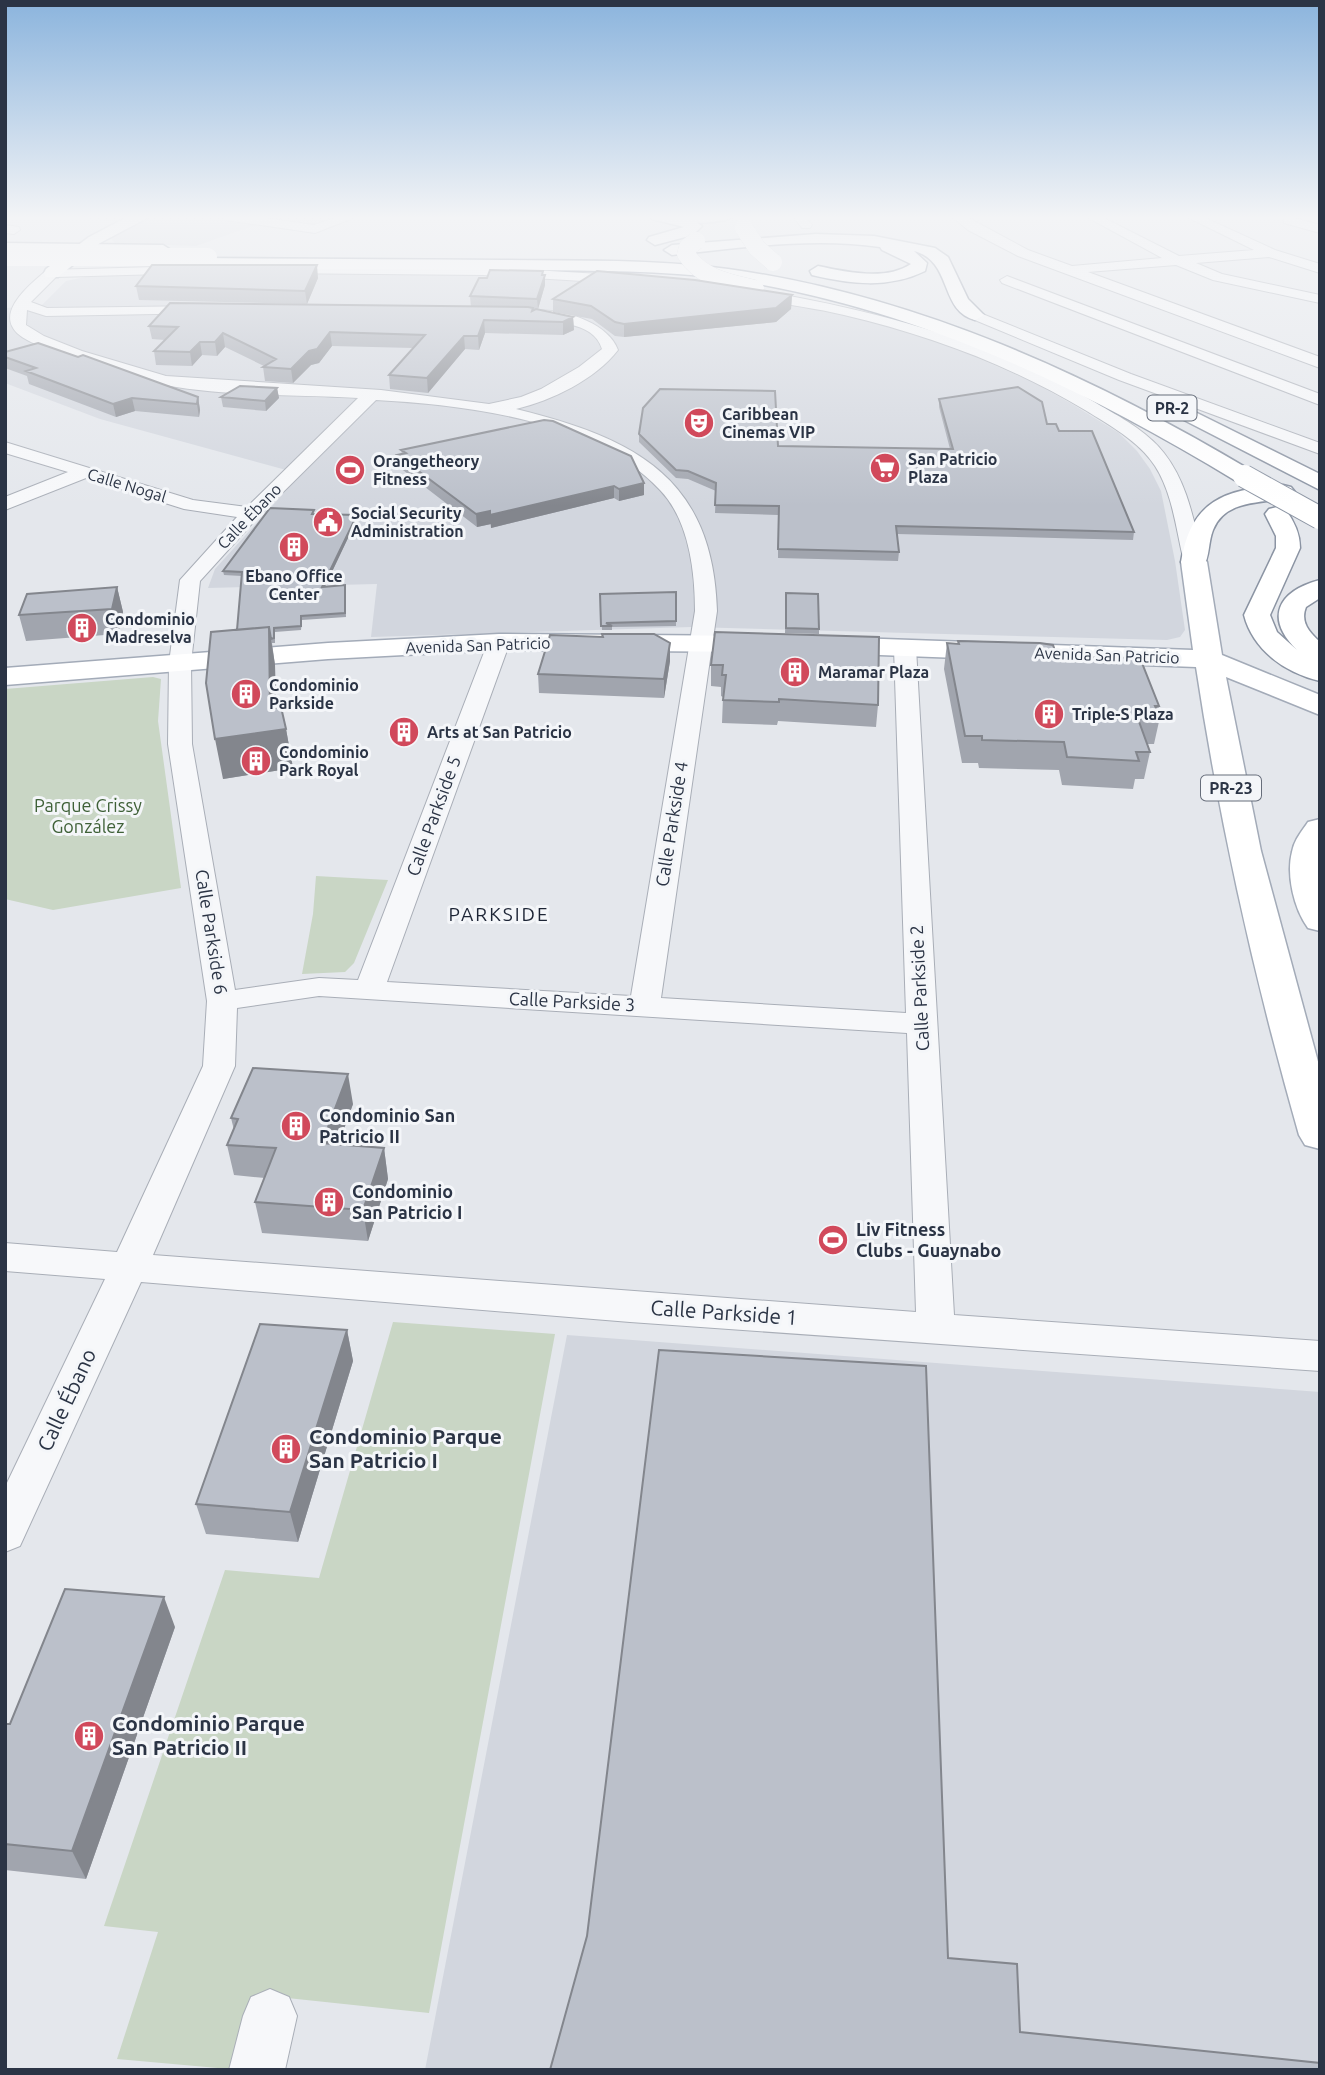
<svg xmlns="http://www.w3.org/2000/svg" width="1325" height="2075" font-family="Ubuntu,sans-serif">
<style>
.built{fill:#d2d6de}
.green{fill:#c9d6c5}
.lines{fill:none;stroke-linecap:round;stroke-linejoin:round}
.minor-casing{stroke:#a9aeb7;stroke-width:2}
.major-casing{stroke:#a3abb8;stroke-width:3}
.highway-casing{stroke:#8b94a3;stroke-width:3}
.minor{fill:#f7f8fa;fill-rule:evenodd}
.major{fill:#fff;fill-rule:evenodd}
.highway{fill:#fff;fill-rule:evenodd}
.highway-bridge-far1-casing{stroke:#8b94a3;stroke-width:18;stroke-linecap:butt}
.highway-bridge-casing{stroke:#8b94a3;stroke-width:24;stroke-linecap:butt}
.highway-bridge-far1{stroke:#fff;stroke-width:18}
.highway-bridge{stroke:#fff;stroke-width:22}
.wall{fill:#a1a5ae}
.shaded-wall{fill:#83868d}
.building{fill:#bbc0ca;stroke:#83868d;stroke-width:2}
.labels{text-anchor:middle;stroke-width:6;stroke-linejoin:round;paint-order:stroke}
.shield{fill:#f4f6f9;stroke:#676e7b;stroke-width:2}
.shield-label{font-size:16px;font-weight:bold;fill:#2b3445}
.far-poi-label{font-size:16px;font-weight:bold;fill:#2b3445;stroke:#f4f6f9;text-anchor:start}
.far-street-label{font-size:16px;fill:#2b3445;stroke:#f4f6f9}
.park-label{font-size:18px;fill:#3f6138;stroke:#f4f6f9}
.street-label{font-size:18px;fill:#2b3445;stroke:#f4f6f9}
.poi-label{font-size:18px;font-weight:bold;fill:#2b3445;stroke:#f4f6f9;text-anchor:start}
.neighbourhood-label{font-size:19px;letter-spacing:2px;fill:#1d2536;stroke:#f4f6f9}
.near-street-label{font-size:21px;fill:#2b3445;stroke:#f4f6f9}
.near-poi-label{font-size:21px;font-weight:bold;fill:#2b3445;stroke:#f4f6f9;text-anchor:start}
</style>
<rect width="100%" height="100%" fill="#e4e7ec"/>
<path class="built" d="M68,216H353L308,231L258,224L196,246L115,243L109,236L131,224Z
M297,273H471L668,286L822,309L901,330L952,347L1033,382L1072,404L1119,433L1137,451L1150,469L1161,491L1175,561L1185,630L1180,637L1167,640L691,627L371,637L377,584L208,588L215,569L301,474L100,419L5,383V308L41,306L66,281L95,275Z
M567,1335L1320,1392V2070H425Z"/>
<path class="green" d="M153,677L161,679L158,721L181,888L53,910L5,899V689Z
M316,876L388,880L354,963L345,972L302,974L313,914Z
M393,1322L555,1334L429,2013L259,1995L240,2070L117,2059L158,1932L104,1926L225,1570L319,1578Z"/>
<g class="lines">
<g class="minor-casing">
<path id="minor" d="M220,216H250L314,225L341,216H358L315,233L226,220Z
M793,216H805L812,225L810,228H802Z
M951,216H965L1028,250L1072,266L1162,258L1085,216H1100L1179,256L1254,250L1185,216H1201L1275,250L1320,264V273L1269,257L1196,263L1222,274L1320,295V303L1213,280L1176,265L1088,272L1320,357V368L1018,256L968,230Z
M1284,216H1296L1295,218L1320,225V233L1284,223Z
M5,225L19,227L20,230L14,234L5,233Z
M192,266L197,267V273L56,277L31,302L47,308L206,306L213,310L211,313L46,316L27,310L26,325L44,336L82,351L166,376L381,390L489,404L521,397L541,389L579,367L602,349C593,319 550,324 526,318L524,315L526,312C554,305 608,321 618,350C596,379 551,401 516,409C634,438 713,477 717,611L661,998L906,1013L894,648L897,643H913L916,648L954,1315L1320,1341V1371L630,1322L141,1282L20,1546L5,1552V1487L105,1279L5,1271V1243L117,1252L203,1066L207,1001L168,744L169,663L180,580L237,517L184,509L86,478L5,510V497L68,472L5,453V442L193,500L247,507L358,398C294,394 228,397 165,385C128,379 92,366 57,352C44,347 18,340 12,326C2,306 34,281 47,270ZM376,400C466,405 595,420 660,490C689,520 695,572 695,611L631,996L387,982L510,642L507,637H491L488,642L358,980L319,978L235,990L192,744L191,663L200,581L258,517ZM319,996L907,1033L916,1312L153,1255L235,1066L237,1008Z
M275,266L483,267L633,276L640,280L633,284L483,275L270,273L268,270Z
M1007,276L1320,394V405L1002,283L1000,280Z
M750,289C871,309 990,340 1096,403C1120,417 1147,431 1164,453C1189,485 1194,524 1204,562L1201,566H1187L1184,562C1176,530 1173,494 1155,466C1139,441 1109,425 1085,410C1010,365 929,335 844,315C811,307 778,304 745,296V290Z
M975,311L1131,374L1320,443V454L1119,380L970,318L968,315Z
M270,1989L289,1997L297,2016L285,2070H229L243,2016L251,1997Z"/>
</g>
<g class="major-casing">
<path id="major" d="M129,216H151L100,243L58,277H46L44,273L46,269L89,237Z
M655,216H734C723,225 665,225 655,216Z
M1194,554L1203,557L1207,562L1222,655L1320,695V715L1226,677L1261,851L1320,1069V1149L1305,1145L1299,1135C1255,981 1220,825 1196,667L827,653L817,651L813,645L817,639L827,637L1193,650L1181,562L1185,557Z
M499,634L767,636L777,638L781,644L777,650L767,652L499,650L328,659L5,685V668L328,643Z
M1320,819V931L1308,928C1294,909 1286,875 1292,852C1294,840 1302,831 1308,822Z"/>
</g>
<g class="highway-casing">
<path id="highway" d="M650,216H687L702,226L693,235L655,245L647,240L649,237L684,227L652,219Z
M816,234L874,236L935,248L948,257L968,299L984,315L975,320C939,311 953,261 914,251L927,263L925,271C889,289 850,284 812,275L810,271L818,266C846,272 886,281 911,264L882,250L880,247C812,237 740,248 672,255L664,250L672,245Z
M5,243L163,245L171,250L163,255L5,253Z
M201,258C302,259 402,259 503,260C578,261 653,259 728,269C915,295 1091,375 1252,471L1255,476L1252,481H1236C1080,386 911,306 728,279C661,270 595,271 527,270C449,270 371,269 293,269C264,268 223,273 195,267L193,263Z
M1189,409L1320,474V490L1182,419L1179,415L1182,411Z
M1283,485L1291,487L1295,492L1291,497C1264,504 1226,498 1213,530C1208,542 1210,557 1203,567L1194,570L1185,567L1181,562C1191,500 1225,489 1283,485Z
M1277,507L1285,509C1294,521 1300,533 1300,548L1270,615L1277,632L1297,650C1264,618 1278,591 1320,580V598L1306,607C1300,622 1309,632 1320,642V681C1285,673 1253,650 1244,615L1276,548V536L1265,514L1269,509Z"/>
</g>
<use href="#minor" class="minor"/>
<use href="#major" class="major"/>
<use href="#highway" class="highway"/>
<g class="highway-bridge-far1-casing">
<path id="highway-bridge-far1" d="M744,228L757,248L773,262
M696,241L688,247L686,254C701,278 729,283 755,289
M5,257H208"/>
</g>
<g class="highway-bridge-casing">
<path id="highway-bridge" d="M1244,476L1320,518"/>
</g>
<use href="#highway-bridge-far1" class="highway-bridge-far1"/>
<use href="#highway-bridge" class="highway-bridge"/>
</g>
<path class="wall" d="M543,275H545V285L538,309H533V311L573,317L574,330L563,335L485,333L479,350L465,349L428,393L390,389L389,375L413,348L332,346L319,363L311,365L293,383L265,381L263,367L264,366L225,347L217,356L202,355L192,366L156,365L154,351L165,340L152,339L149,326L471,307L470,296Z
M318,278L307,304L139,300L136,286Z
M792,295L791,309L776,322L624,337L615,336L592,319L553,312V299Z
M5,352L78,357L198,397L200,410L199,417L135,411L116,417L29,384L27,376L5,368Z
M277,388L279,398L266,411L223,407L221,397Z
M939,399L1047,424L1059,431L1134,532L1133,540L897,534L899,552L898,561L778,558V515L715,513L716,491L688,479L676,478L639,442V434L778,446L950,449L939,407Z
M553,421L644,495L619,501L614,498L491,528V524L477,527L399,467L397,455L402,454L401,450Z
M314,514L357,519L325,586L345,585L346,617L302,620L301,630L275,632V643H272L275,665L276,707L286,729L293,768L223,779L242,576L224,575L223,571Z
M117,587L123,612L118,634L26,641L19,615Z
M676,592V626L612,627V630H602L600,594Z
M786,593L819,629V634L785,633Z
M715,632L878,705L876,727L778,721L777,725L722,723L723,697L721,696V687L711,686V665Z
M958,641L1057,657L1159,706L1158,711L1160,717L1154,744H1147L1150,752L1144,779H1135L1133,789L1062,785L1059,770L979,768L978,763H962L944,669L947,643L958,644Z
M670,643V661L664,698L539,693L538,674Z
M353,1104L338,1144L384,1148L388,1179L368,1241L262,1233L255,1202L265,1178L234,1175L227,1145L234,1130L231,1118Z
M347,1330L353,1361L298,1542L206,1534L196,1504Z
M175,1627L86,1879L5,1870V1724H10Z"/>
<path class="shaded-wall" d="M317,265L318,278L307,304L305,291Z
M543,271V280L545,275V285L538,309L537,299Z
M792,295L791,309L776,322L624,337V324Z
M573,317L574,330L563,335V322Z
M484,320L485,333L479,350L478,336Z
M330,332L332,346L319,363L311,365L293,383L291,369L309,351Z
M223,333L225,347L217,356L215,342Z
M464,336L465,349L428,393L427,378Z
M200,342L202,355L192,366L190,352Z
M277,388L279,398L266,411L265,401Z
M198,397L200,410L199,417L197,404Z
M132,398L135,411L116,417L113,404Z
M644,483V495L619,501V489Z
M614,486V498L491,528L490,515Z
M490,511L491,524L477,527L476,514Z
M357,515V519L323,591L322,587Z
M117,587L123,612L118,634L112,609Z
M269,627L275,665L276,730L286,729L293,768L223,779L215,739L270,708Z
M670,643V661L664,698V679Z
M348,1074L353,1104L328,1174L322,1143Z
M384,1148L388,1179L368,1241L363,1210Z
M347,1330L353,1361L298,1542L290,1512Z
M164,1597L175,1627L86,1879L72,1851Z"/>
<path class="building" d="M152,265H317L305,291L136,286Z
M490,270L543,271L542,275H545L537,299L470,296L479,278H487Z
M597,271L695,280L792,295L776,308L624,324L615,322L591,306L553,299Z
M170,303L528,307L533,308L532,311L536,309L573,317L563,322L484,320L478,336H464L427,378L389,375L425,335L330,332L317,349L309,351L291,369L263,367L276,359L223,333L215,342H200L190,352L154,351L178,327L149,326Z
M38,343L78,357L83,355L198,397L197,404L132,398L113,404L26,371L36,368L5,357V352Z
M240,386L277,388L265,401L221,397Z
M1018,387L1042,402L1047,424H1056L1059,431H1092L1134,532L896,526L899,552L778,549L779,506L715,505L716,483L688,471L676,470L639,434L643,408L660,389L775,391L778,446L953,449L939,399Z
M544,420L553,421L631,456L644,483L619,489L614,486L490,515V511L476,514L397,455L406,453L401,450Z
M270,508L314,510L312,514L357,515L322,587L345,585V613L301,616V626L274,628V638L271,639L269,627L237,630L242,572L223,571Z
M117,587L112,609L19,615L27,594Z
M676,592V621L606,623L612,626H601L600,594Z
M786,593L818,594L819,629L786,628Z
M269,627L270,708L281,707L286,729L215,739L206,683L211,632Z
M715,632L879,637L878,705L779,699V702L723,700L726,675H722L723,665H711Z
M602,634H654L670,643L664,679L538,674L550,635L603,637Z
M958,641L1040,643L1053,645L1057,657L1140,658L1159,706H1155L1160,717L1137,716L1150,752H1136L1139,761L1067,757L1064,742L982,740V736H965L947,643L959,644Z
M253,1068L348,1074L322,1143L384,1148L363,1210L255,1202L276,1148L227,1145L238,1119L231,1118Z
M260,1324L347,1330L290,1512L196,1504Z
M659,1350L926,1366L948,1958L1017,1964L1020,2032L1320,2063V2070H550L587,1936Z
M65,1589L164,1597L72,1851L5,1844V1724H10Z"/>
<linearGradient id="sky" x2="0" y2="1"><stop stop-color="#8bb4dd"/><stop offset="0.43" stop-color="#f3f4f6"/><stop offset="1" stop-color="#f3f4f6" stop-opacity="0"/></linearGradient>
<rect width="1325" height="506" fill="url(#sky)"/>
<defs>
<g id="theatre-disc" transform="scale(1.575)"><circle r="9.5" fill="#d1495b" stroke="#f4f6f9"/><path d="M-5-5.5Q0-4 5-5.5V0Q5 5 0 6Q-5 5-5 0ZM-3.3-2.5H-1v1.5H-3.3ZM1-2.5H3.3v1.5H1ZM-2.8 1Q0 5.5 2.8 1Z" fill="#fff"/></g>
<g id="supermarket-disc" transform="scale(1.575)"><circle r="9.5" fill="#d1495b" stroke="#f4f6f9"/><path d="M-6-5.5h2.5l.6 2H6L4.5 2H-2.5L-4.4-4H-6ZM-1.5 3.2a1.3 1.3 0 1 0 .1 0ZM3 3.2a1.3 1.3 0 1 0 .1 0Z" fill="#fff"/></g>
<g id="stadium-disc" transform="scale(1.575)"><circle r="9.5" fill="#d1495b" stroke="#f4f6f9"/><path d="M0-5a6.5 5 0 1 0 0 10a6.5 5 0 1 0 0-10ZM-3.5-1.8h7v3.6h-7Z" fill="#fff"/></g>
<g id="civic-disc" transform="scale(1.575)"><circle r="9.5" fill="#d1495b" stroke="#f4f6f9"/><path d="M-.6-6.5H3V-4.5H.6V-3L4-1V1h2V6H-6V1h2V-1L-.6-3ZM-1.2 2.5V6h2.4V2.5Z" fill="#fff"/></g>
<g id="building-disc" transform="scale(1.575)"><circle r="9.5" fill="#d1495b" stroke="#f4f6f9"/><path d="M-4-6H4V6H1V3H-1V6H-4ZM-2.5-4.3h1.7v1.8h-1.7ZM.8-4.3h1.7v1.8H.8ZM-2.5-1h1.7V.8h-1.7ZM.8-1h1.7V.8H.8Z" fill="#fff"/></g>
</defs>
<g fill-rule="evenodd">
<use href="#theatre-disc" x="699" y="423"/>
<use href="#supermarket-disc" x="885" y="468"/>
<use href="#stadium-disc" x="350" y="470"/>
<use href="#civic-disc" x="328" y="522"/>
<use href="#building-disc" x="294" y="547"/>
<use href="#building-disc" x="82" y="628"/>
<use href="#building-disc" x="795" y="672"/>
<use href="#building-disc" x="246" y="694"/>
<use href="#building-disc" x="1049" y="714"/>
<use href="#building-disc" x="404" y="732"/>
<use href="#building-disc" x="256" y="761"/>
<use href="#building-disc" x="296" y="1126"/>
<use href="#building-disc" x="329" y="1202"/>
<use href="#stadium-disc" x="833" y="1240"/>
<use href="#building-disc" x="286" y="1449"/>
<use href="#building-disc" x="89" y="1736"/>
</g>
<g class="labels">
<g class="shield">
<rect x="1147.5" y="395.5" width="49" height="25" rx="5"/>
<rect x="1201" y="775.5" width="60" height="25" rx="5"/>
</g>
<g class="shield-label">
<text x="1172" y="414">PR-2</text>
<text x="1231" y="794">PR-23</text>
</g>
<g class="far-poi-label">
<text x="722" y="420">Caribbean<tspan x="722" dy="18">Cinemas VIP</tspan></text>
<text x="908" y="465">San Patricio<tspan x="908" dy="18">Plaza</tspan></text>
<text x="373" y="467">Orangetheory<tspan x="373" dy="18">Fitness</tspan></text>
<text x="351" y="519">Social Security<tspan x="351" dy="18">Administration</tspan></text>
<text x="294" y="582" text-anchor="middle">Ebano Office<tspan x="294" dy="18">Center</tspan></text>
<text x="105" y="625">Condominio<tspan x="105" dy="18">Madreselva</tspan></text>
<text x="818" y="678">Maramar Plaza</text>
<text x="269" y="691">Condominio<tspan x="269" dy="18">Parkside</tspan></text>
<text x="1072" y="720">Triple-S Plaza</text>
<text x="427" y="738">Arts at San Patricio</text>
<text x="279" y="758">Condominio<tspan x="279" dy="18">Park Royal</tspan></text>
</g>
<g class="far-street-label">
<text transform="translate(127 485) rotate(17)" y="6">Calle Nogal</text>
<text transform="translate(249 516) rotate(-46)" y="6">Calle Ébano</text>
<text transform="translate(478 645) rotate(-2)" y="6">Avenida San Patricio</text>
<text transform="translate(1107 655) rotate(2)" y="6">Avenida San Patricio</text>
</g>
<g class="park-label">
<text x="88" y="812">Parque Crissy<tspan x="88" dy="21">González</tspan></text>
</g>
<g class="street-label">
<text transform="translate(434 816) rotate(-70)" y="6">Calle Parkside 5</text>
<text transform="translate(672 824) rotate(-81)" y="6">Calle Parkside 4</text>
<text transform="translate(211 932) rotate(81)" y="6">Calle Parkside 6</text>
<text transform="translate(920 988) rotate(-93)" y="6">Calle Parkside 2</text>
<text transform="translate(572 1002) rotate(3)" y="6">Calle Parkside 3</text>
</g>
<g class="poi-label">
<text x="319" y="1122">Condominio San<tspan x="319" dy="21">Patricio II</tspan></text>
<text x="352" y="1198">Condominio<tspan x="352" dy="21">San Patricio I</tspan></text>
<text x="856" y="1236">Liv Fitness<tspan x="856" dy="21">Clubs - Guaynabo</tspan></text>
</g>
<g class="neighbourhood-label">
<text x="499" y="921">PARKSIDE</text>
</g>
<g class="near-street-label">
<text transform="translate(724 1313) rotate(4)" y="7">Calle Parkside 1</text>
<text transform="translate(67 1400) rotate(-65)" y="7">Calle Ébano</text>
</g>
<g class="near-poi-label">
<text x="309" y="1444">Condominio Parque<tspan x="309" dy="24">San Patricio I</tspan></text>
<text x="112" y="1731">Condominio Parque<tspan x="112" dy="24">San Patricio II</tspan></text>
</g>
</g>
<rect width="1325" height="2075" fill="none" stroke="#2b3445" stroke-width="14"/>
</svg>
